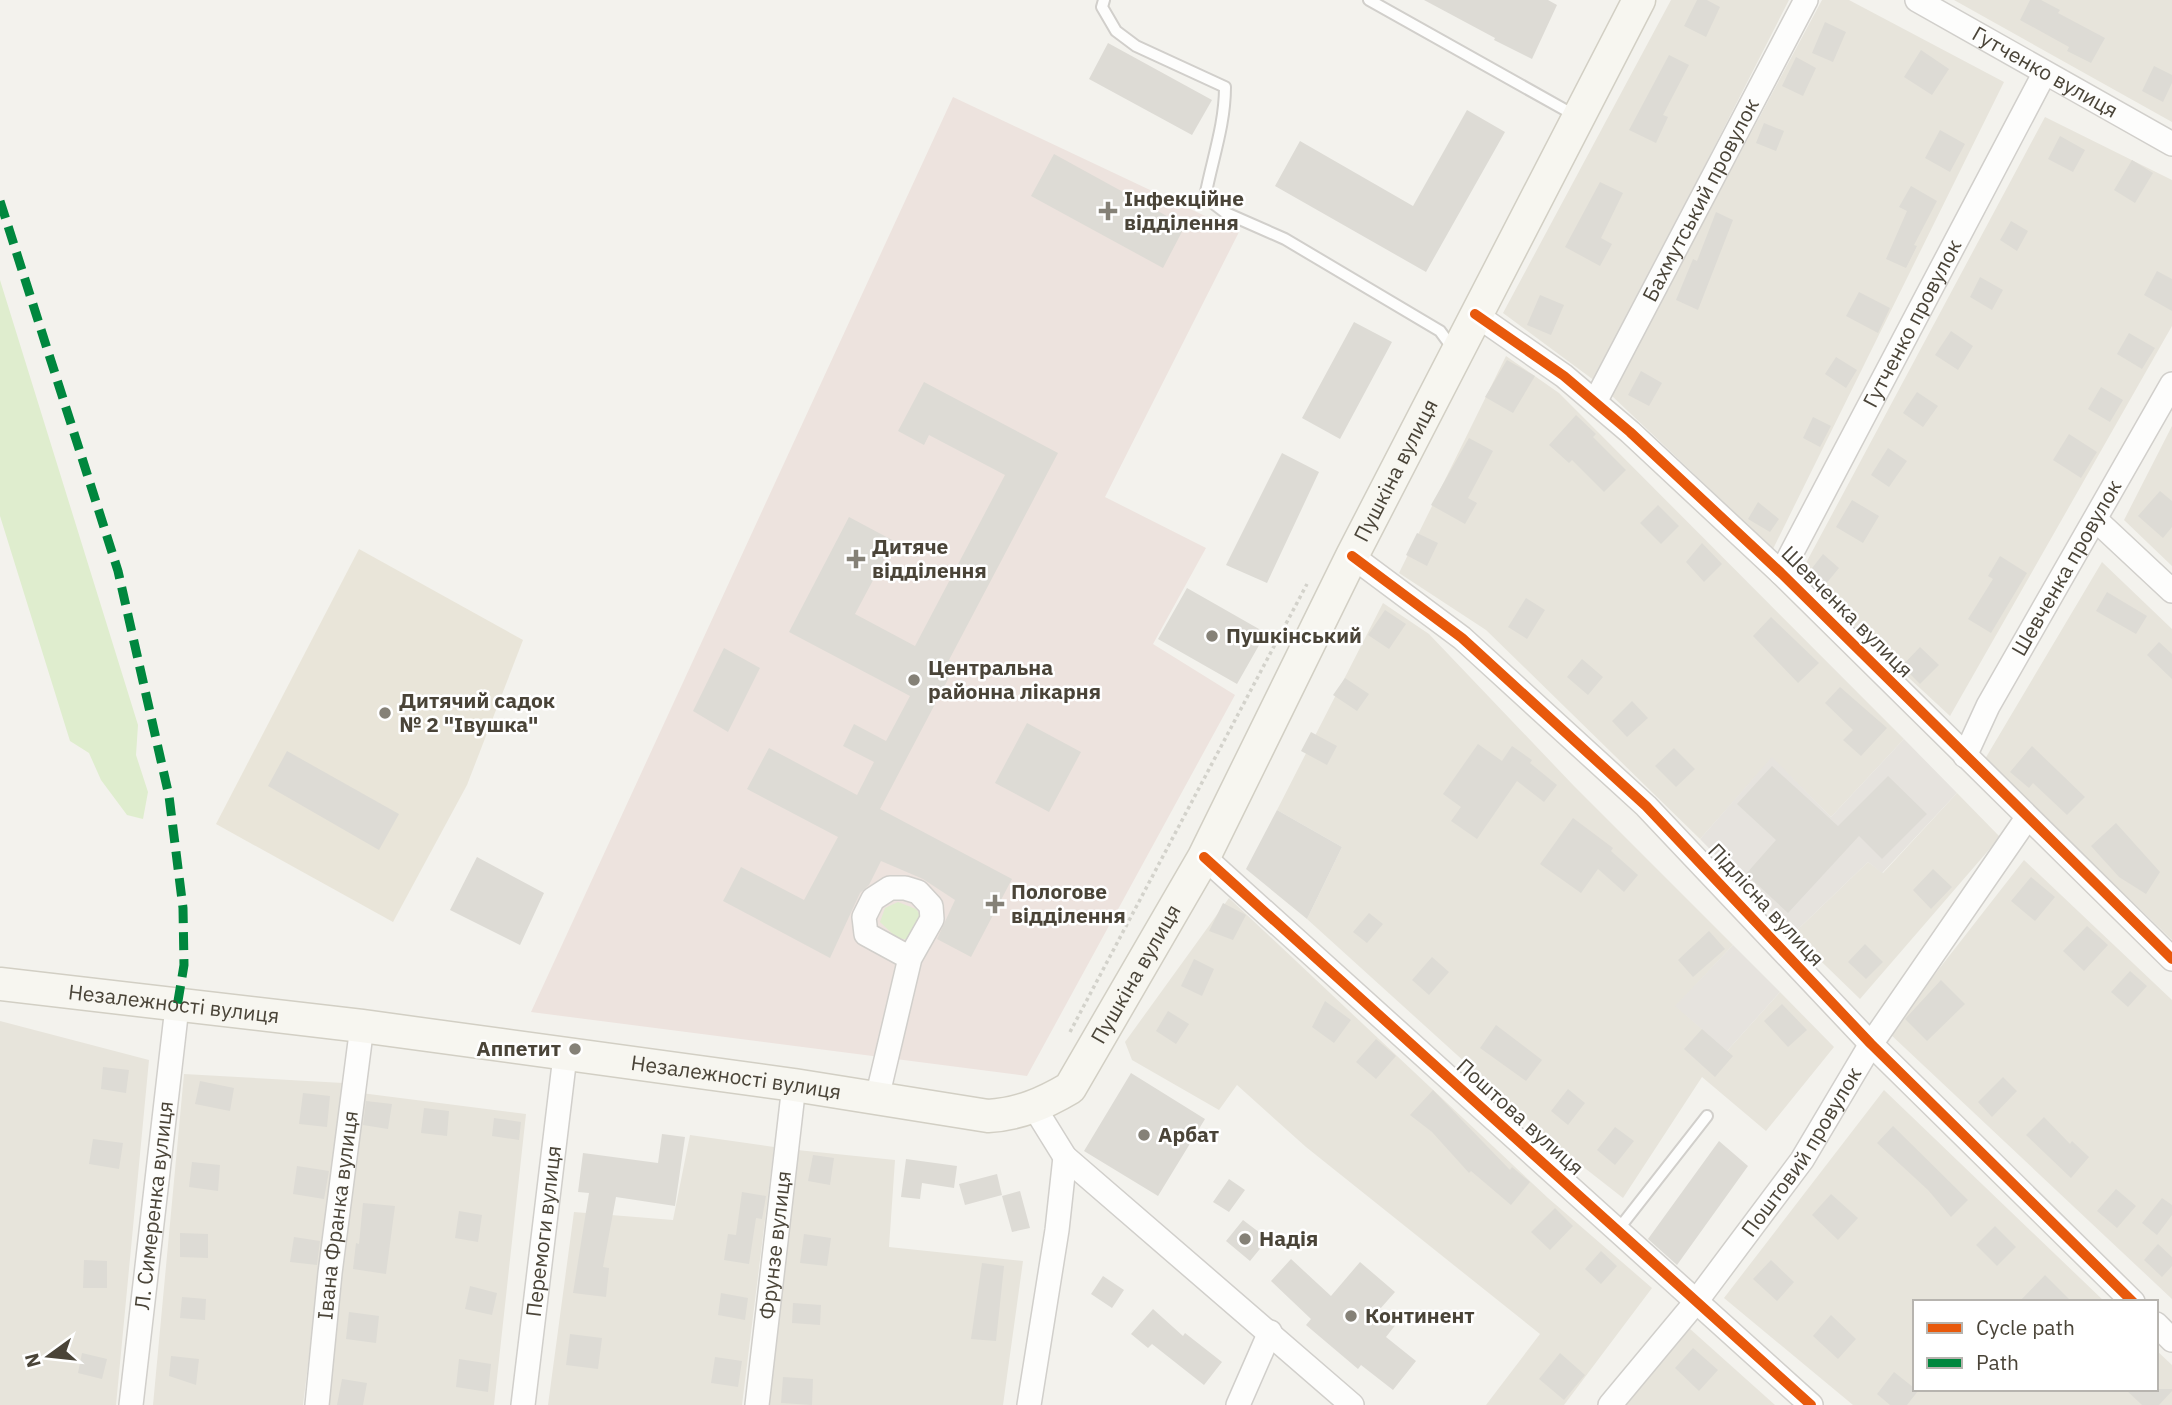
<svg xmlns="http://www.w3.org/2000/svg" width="2172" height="1405" font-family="'IBM Plex Sans',sans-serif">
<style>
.residential{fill:#e7e4db}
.industrial{fill:#e6e3de}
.education{fill:#e9e5d9}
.medical{fill:#ede3de}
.green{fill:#dfedce}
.building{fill:#dddbd5}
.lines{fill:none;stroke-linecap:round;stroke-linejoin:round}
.service-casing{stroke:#d1cfcb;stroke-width:14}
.minor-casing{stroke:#d1cfcb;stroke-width:26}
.secondary-casing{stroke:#d2cfc4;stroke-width:35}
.path{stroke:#d3d2cb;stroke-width:3.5;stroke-dasharray:3.5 3.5;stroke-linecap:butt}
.service{stroke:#fdfdfc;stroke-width:10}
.minor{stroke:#fdfdfc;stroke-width:23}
.secondary{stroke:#f7f6f0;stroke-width:32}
.quiet{stroke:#00873e;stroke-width:9;stroke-dasharray:18 9;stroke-linecap:butt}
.cycleway-casing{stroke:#fff;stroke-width:15}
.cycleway{stroke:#e8590c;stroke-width:10}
.poi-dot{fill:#858177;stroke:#fff;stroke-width:2.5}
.labels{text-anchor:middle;stroke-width:5;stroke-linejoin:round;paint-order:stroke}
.street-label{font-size:21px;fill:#4a4438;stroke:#fff}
.poi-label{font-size:21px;font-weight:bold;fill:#4a4438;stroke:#fff;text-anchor:start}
</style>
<rect width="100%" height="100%" fill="#f3f2ed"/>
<path class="residential" d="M1671,0H1789L1595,381L1503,313Z
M1822,0H1849L2004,82L1773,549L1611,395Z
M1954,0H2172V122Z
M2045,117L2172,180V326L1950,716L1799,576Z
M1506,356L1559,393L1904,739L1831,817L1772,758L1700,839L1486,630L1399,573Z
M2172,426V566L2124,520Z
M2102,562L2172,629V940L1985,759Z
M1383,603L1429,634L1574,786L1733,945L1676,1006L1727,1051L1780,992L1834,1047L1766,1131L1702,1077L1623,1198L1563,1151L1307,919L1342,847L1277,810Z
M1957,793L2000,837L1860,999L1793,934L1868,862L1883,873Z
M2024,860L2172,1000V1299L1889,1033Z
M1229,898L1548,1198L1652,1288L1564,1405H1486L1540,1334L1306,1147L1237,1085L1219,1110L1132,1060L1125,1042Z
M0,1021L149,1060L116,1405H0Z
M184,1074L343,1083L303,1405H153Z
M1884,1090L2105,1302H1915V1389H2156V1350L2172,1365V1405H1853L1724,1298Z
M361,1093L526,1114L494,1405H327Z
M690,1135L774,1147L742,1405H548L574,1212L673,1220Z
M797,1150L895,1160L889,1247L1023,1261L1003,1405H768Z
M1689,1328L1775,1405H1625Z"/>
<path class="industrial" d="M1904,739L1957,793L1882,873L1868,862L1793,934L1700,839L1772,757L1831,817Z
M1733,945L1780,992L1727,1051L1675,1006Z"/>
<path class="education" d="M359,549L523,640L467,785L393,922L216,824Z"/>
<path class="medical" d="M953,97L1239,232L1105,497L1206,548L1153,644L1235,695L1027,1076L531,1012Z"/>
<path class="green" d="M0,280L138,725L136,755L148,792L143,819L127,815L101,780L89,753L70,741L0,516Z
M898,902L916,909L921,916L909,940L897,938L880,922L885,908Z"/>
<path class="building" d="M1424,0H1548L1557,5L1532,59L1494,40L1495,38Z
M1697,0H1707L1720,7L1706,37L1684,26Z
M2030,0H2041L2060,10L2058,13L2105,38L2091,63L2067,51L2069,47L2020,20Z
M1825,22L1846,32L1833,62L1812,53Z
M1108,43L1212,100L1192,135L1089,79Z
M1921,50L1949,69L1932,95L1904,77Z
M1669,55L1689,65L1663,115L1668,117L1656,143L1629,130Z
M1796,57L1816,68L1803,96L1782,86Z
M2154,66L2172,75V83L2163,102L2142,91Z
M1467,110L1505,132L1426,272L1275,186L1300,141L1413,206Z
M1764,123L1784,131L1776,151L1756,143Z
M1940,130L1965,144L1950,172L1925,158Z
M2060,136L2085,150L2073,172L2048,159Z
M1054,154L1185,226L1163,268L1031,196Z
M2132,160L2153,173L2135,203L2114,190Z
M1600,182L1623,193L1601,238L1612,244L1600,266L1565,247Z
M1911,186L1937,201L1914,245L1917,246L1906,268L1886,259L1907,211L1899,207Z
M1716,212L1733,220L1698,310L1676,300L1693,259L1697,261Z
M2011,221L2028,231L2017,251L2000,240Z
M2157,271L2172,279V311L2144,295Z
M1980,277L2003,290L1992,310L1970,297Z
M1859,292L1890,308L1878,333L1846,316Z
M1540,295L1564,305L1551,335L1527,325Z
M1354,322L1392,342L1340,439L1302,418Z
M1951,331L1973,346L1958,370L1935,355Z
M2129,333L2155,348L2142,369L2117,354Z
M1836,357L1857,370L1846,388L1825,374Z
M1507,360L1535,376L1513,413L1485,397Z
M1641,371L1662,383L1649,406L1628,395Z
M924,382L1058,453L949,660L956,664L880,809L1012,879L971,957L937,939L955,900L923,879L881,861L869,885L860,893L830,958L723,901L741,867L804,900L838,837L747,789L769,748L857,795L874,762L843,746L854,724L886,741L910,696L789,632L849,517L894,541L855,614L915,646L1005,475L929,435L924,445L898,431Z
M2101,387L2123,400L2110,422L2088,409Z
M1917,392L1938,406L1923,427L1903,413Z
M1576,415L1596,434L1593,437L1626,470L1604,492L1572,460L1569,463L1549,445Z
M1813,417L1831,426L1820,447L1803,438Z
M2069,434L2097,452L2081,478L2053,460Z
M1469,438L1493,451L1468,498L1477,503L1465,524L1431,505Z
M1888,448L1907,461L1889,487L1871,475Z
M1282,453L1319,472L1267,583L1226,565Z
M2160,491L2172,501V527L2163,538L2138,516Z
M1852,500L1879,516L1863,543L1836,527Z
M1758,502L1779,519L1770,532L1748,519Z
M1658,505L1679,526L1661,544L1640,523Z
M1417,533L1438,543L1427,566L1406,555Z
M1702,543L1722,564L1704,582L1686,562Z
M1823,554L1839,568L1825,585L1809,572Z
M2000,556L2027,573L1991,633L1968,619L1993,579L1988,576Z
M1187,588L1266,633L1237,684L1158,639Z
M2107,592L2147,616L2136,634L2096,611Z
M1526,598L1545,610L1527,639L1508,627Z
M1385,610L1406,624L1389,649L1368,635Z
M1771,617L1819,663L1798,683L1753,636Z
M2159,642L2172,654V679L2147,655Z
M1920,647L1939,665L1920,684L1902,666Z
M724,648L760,668L728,732L693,711Z
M1582,659L1603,677L1588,695L1567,677Z
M1345,678L1369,694L1357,711L1333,695Z
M1840,687L1887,728L1861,756L1843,740L1853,730L1825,703Z
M1632,701L1648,718L1627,737L1612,721Z
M1027,723L1081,752L1049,812L995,783Z
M1311,732L1337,746L1327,765L1301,751Z
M1478,744L1502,761L1512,746L1532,760L1530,763L1557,785L1544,802L1517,781L1477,839L1451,821L1461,807L1443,794Z
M2032,746L2085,797L2067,815L2033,783L2029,788L2010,772Z
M1674,748L1695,769L1676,787L1655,766Z
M287,751L399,814L379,850L268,786Z
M1772,766L1838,826L1888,776L1927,814L1882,859L1859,836L1788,913L1746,874L1776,840L1737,804Z
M1277,810L1342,847L1307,919L1246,869Z
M1573,818L1613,848L1611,851L1638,875L1624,892L1598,869L1581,893L1540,864Z
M2116,823L2160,872L2146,894L2119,877L2091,846Z
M477,857L544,893L520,945L450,910Z
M1933,869L1952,887L1931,909L1913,890Z
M2031,877L2055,897L2035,921L2011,901Z
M1223,903L1246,915L1233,940L1209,931Z
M1369,913L1383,924L1367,943L1353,932Z
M2087,926L2108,945L2084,971L2063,951Z
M1709,931L1725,949L1693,977L1678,960Z
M1865,944L1883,962L1866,979L1848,962Z
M1432,957L1449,972L1429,995L1412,980Z
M1194,959L1214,969L1202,996L1181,986Z
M2130,971L2147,986L2128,1007L2111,992Z
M1941,980L1965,1004L1927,1041L1905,1019Z
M1325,1001L1351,1020L1334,1043L1312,1027Z
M1782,1004L1807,1030L1788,1047L1764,1021Z
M1168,1011L1189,1024L1176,1044L1156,1031Z
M1496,1025L1542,1060L1526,1081L1480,1048Z
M1702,1029L1733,1056L1715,1077L1684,1049Z
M1376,1039L1396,1056L1376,1079L1356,1062Z
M103,1067L129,1070L126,1093L101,1089Z
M1131,1073L1205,1119L1158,1196L1084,1151Z
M2003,1077L2017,1091L1992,1117L1978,1102Z
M200,1081L234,1088L230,1111L195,1104Z
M1568,1089L1585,1103L1568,1125L1551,1111Z
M1433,1090L1510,1170L1512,1167L1530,1182L1511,1205L1471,1171L1469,1173L1432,1132L1410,1115Z
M303,1093L330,1096L327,1127L299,1124Z
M366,1101L392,1104L388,1129L363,1125Z
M424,1108L449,1111L447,1136L421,1133Z
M2044,1117L2070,1144L2072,1141L2089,1157L2071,1178L2026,1135Z
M494,1118L521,1122L519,1140L492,1136Z
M1893,1126L1968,1200L1951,1217L1928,1190L1877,1143Z
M1615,1127L1634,1141L1615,1165L1597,1150Z
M662,1134L685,1137L675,1206L616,1197L603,1267L609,1268L606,1297L573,1293L589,1193L578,1192L583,1153L658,1163Z
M93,1139L123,1143L119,1169L89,1164Z
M1719,1141L1748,1166L1677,1265L1648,1239Z
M813,1155L834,1158L830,1185L808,1181Z
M906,1159L957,1166L954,1188L922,1183L920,1199L901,1197Z
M192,1162L220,1165L218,1191L189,1187Z
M297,1166L329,1171L324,1199L293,1194Z
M997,1174L1002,1195L965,1205L959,1184Z
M1229,1179L1245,1190L1229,1212L1213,1202Z
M2116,1189L2136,1206L2117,1228L2097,1211Z
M1020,1191L1030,1228L1012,1232L1002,1196Z
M742,1192L766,1196L762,1219L756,1218L749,1264L724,1260L728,1234L736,1235Z
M1831,1194L1858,1218L1838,1240L1812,1215Z
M2162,1198L2172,1205V1215L2157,1235L2142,1223Z
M363,1203L395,1206L386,1274L353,1269L356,1243L359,1244Z
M1555,1208L1573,1226L1550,1250L1531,1232Z
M459,1211L482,1215L478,1242L455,1238Z
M1243,1220L1268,1239L1250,1261L1226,1241Z
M1995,1226L2016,1247L1997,1266L1976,1245Z
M180,1233L208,1234V1258L180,1257Z
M804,1234L831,1238L827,1266L800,1263Z
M294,1237L320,1241L317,1265L290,1262Z
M2158,1244L2172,1257V1266L2162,1277L2144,1260Z
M1601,1251L1617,1266L1601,1284L1585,1269Z
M1291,1259L1331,1296L1360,1262L1395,1292L1380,1309L1397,1323L1386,1337L1416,1361L1393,1390L1361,1365L1358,1369L1306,1325L1311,1319L1271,1281Z
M84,1260L107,1261V1288H83Z
M1771,1260L1794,1282L1777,1301L1753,1279Z
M982,1263L1004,1266L996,1341L971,1339Z
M2045,1275L2072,1302H2019Z
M1103,1276L1124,1290L1112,1308L1091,1294Z
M470,1286L497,1293L492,1315L465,1309Z
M721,1293L748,1298L745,1320L718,1315Z
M182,1297L206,1299L205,1320L180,1318Z
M793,1303L821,1305L820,1325L792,1323Z
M1153,1309L1183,1336L1185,1333L1222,1362L1204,1385L1152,1344L1148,1348L1131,1334Z
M349,1312L379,1316L376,1343L346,1339Z
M1831,1315L1856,1339L1838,1359L1813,1336Z
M570,1334L602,1338L598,1369L566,1365Z
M1693,1348L1718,1370L1699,1391L1675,1368Z
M82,1353L107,1359L102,1379L78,1373Z
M1560,1353L1585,1375L1564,1400L1539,1379Z
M171,1356L199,1359L196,1385L169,1376Z
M715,1357L742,1361L738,1387L711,1383Z
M459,1359L491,1364L488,1392L456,1387Z
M1894,1372L1918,1391L1907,1405H1890L1877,1394Z
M783,1377L813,1379L812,1405L781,1403Z
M342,1379L367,1383L363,1405H337Z
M2125,1389H2172V1391L2159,1405H2142Z"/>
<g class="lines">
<g class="service-casing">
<path id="service" d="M1104,0L1102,7L1116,31L1136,46L1225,87C1225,125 1212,160 1205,197L1226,213L1285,239L1440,331L1454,350
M1369,0L1576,116
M1617,1231L1707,1116"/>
</g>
<g class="minor-casing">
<g id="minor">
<path id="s1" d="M1917,0L2172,144"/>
<path d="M1475,314L1564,376L1630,432L1781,573L2172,959"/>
<path id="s2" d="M1595,402L1806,0"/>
<path d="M2096,520L2172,591"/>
<path d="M1352,556L1462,638L1646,806L1871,1044L2133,1302"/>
<path id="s3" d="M1781,573L2044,74"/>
<path id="s4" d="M1965,756L1988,706L2172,384"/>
<path d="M1204,857L1811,1405"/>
<path d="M877,1098L910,958L932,919L931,906L918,892L905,888H890L873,899L864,917L866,934L910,958"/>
<path d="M1034,1107L1065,1157L1352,1405"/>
<path d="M2156,1324L2172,1340"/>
<path id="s5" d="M131,1405L177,1007"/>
<path id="s6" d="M317,1405L330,1273L362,1026"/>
<path id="s7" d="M523,1405L565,1056"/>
<path id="s8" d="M757,1405L794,1085"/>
<path d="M1029,1405L1057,1230L1065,1157"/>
<path d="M1238,1405L1270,1332"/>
<path id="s9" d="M1610,1405L1695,1303L1802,1160L1871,1044L2027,818"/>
</g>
</g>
<g class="secondary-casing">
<g id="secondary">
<path id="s10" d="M0,984L362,1026L794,1085L988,1116C1019,1114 1043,1104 1070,1088L1204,857L1352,556L1639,0"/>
</g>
</g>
<path class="path" d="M1070,1032L1307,584"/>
<use href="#service" class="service"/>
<use href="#minor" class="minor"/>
<use href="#secondary" class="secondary"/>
<path class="quiet" d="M0,201L118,571L169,796L183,908L184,965L177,1007"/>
<g class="cycleway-casing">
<path id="cycleway" d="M1475,314L1564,376L1630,432L1781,573L2172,959
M1352,556L1462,638L1646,806L1871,1044L2133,1302
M1204,857L1811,1405"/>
</g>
<use href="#cycleway" class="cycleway"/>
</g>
<g class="poi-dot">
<path d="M1104.5 200.5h7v7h7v7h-7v7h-7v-7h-7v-7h7z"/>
<path d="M852.5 548.5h7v7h7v7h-7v7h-7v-7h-7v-7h7z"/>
<circle cx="1212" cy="636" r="7"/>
<circle cx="914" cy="680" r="7"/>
<circle cx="385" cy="713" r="7"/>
<path d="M991.5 893.5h7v7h7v7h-7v7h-7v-7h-7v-7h7z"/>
<circle cx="575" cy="1049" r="7"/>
<circle cx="1144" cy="1135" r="7"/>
<circle cx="1245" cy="1239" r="7"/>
<circle cx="1351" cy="1316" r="7"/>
</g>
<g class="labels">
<g class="street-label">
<text dy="7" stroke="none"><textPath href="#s1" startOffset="147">Гутченко вулиця</textPath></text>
<text dy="7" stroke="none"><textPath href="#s2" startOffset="228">Бахмутський провулок</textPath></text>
<text dy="7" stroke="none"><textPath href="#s3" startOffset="282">Гутченко провулок</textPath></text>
<text dy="7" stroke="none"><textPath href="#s10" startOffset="1783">Пушкіна вулиця</textPath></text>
<text dy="7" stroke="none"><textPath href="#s4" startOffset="214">Шевченка провулок</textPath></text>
<text transform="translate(1847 612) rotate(45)" y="7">Шевченка вулиця</text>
<text transform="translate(1766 905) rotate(47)" y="7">Підлісна вулиця</text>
<text dy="7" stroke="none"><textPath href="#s10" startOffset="1216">Пушкіна вулиця</textPath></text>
<text dy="7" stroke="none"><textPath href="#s10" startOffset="175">Незалежності вулиця</textPath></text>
<text dy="7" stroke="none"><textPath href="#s10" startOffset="742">Незалежності вулиця</textPath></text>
<text transform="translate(1520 1117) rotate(42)" y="7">Поштова вулиця</text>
<text dy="7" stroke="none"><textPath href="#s9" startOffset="318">Поштовий провулок</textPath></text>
<text dy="7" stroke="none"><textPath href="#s5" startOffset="201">Л. Симеренка вулиця</textPath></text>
<text dy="7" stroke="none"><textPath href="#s6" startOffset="191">Івана Франка вулиця</textPath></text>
<text dy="7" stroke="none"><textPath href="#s7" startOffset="175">Перемоги вулиця</textPath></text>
<text dy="7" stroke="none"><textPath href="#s8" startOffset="161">Фрунзе вулиця</textPath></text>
</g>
<g class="poi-label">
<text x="1124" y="206">Інфекційне<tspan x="1124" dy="24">відділення</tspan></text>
<text x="872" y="554">Дитяче<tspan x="872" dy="24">відділення</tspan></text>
<text x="1226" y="643">Пушкінський</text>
<text x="928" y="675">Центральна<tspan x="928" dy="24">районна лікарня</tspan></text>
<text x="399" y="708">Дитячий садок<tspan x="399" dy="24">№ 2 "Івушка"</tspan></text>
<text x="1011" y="899">Пологове<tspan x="1011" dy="24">відділення</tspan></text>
<text x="561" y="1056" text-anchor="end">Аппетит</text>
<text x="1158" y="1142">Арбат</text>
<text x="1259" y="1246">Надiя</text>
<text x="1365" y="1323">Континент</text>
</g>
</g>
<rect x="1913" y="1300" width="245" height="91" fill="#ffffff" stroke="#b7b4af" stroke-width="2"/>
<rect x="1927" y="1323" width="35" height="10" fill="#e8590c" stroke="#b7b4af" stroke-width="2"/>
<text x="1976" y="1335" font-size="21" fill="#4a4438">Cycle path</text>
<rect x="1927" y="1358" width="35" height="10" fill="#00873e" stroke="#b7b4af" stroke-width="2"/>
<text x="1976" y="1370" font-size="21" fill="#4a4438">Path</text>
<g transform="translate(49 1356) rotate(255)" stroke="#ffffff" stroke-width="5" paint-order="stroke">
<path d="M0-5L12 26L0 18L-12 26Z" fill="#4a4438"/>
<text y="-10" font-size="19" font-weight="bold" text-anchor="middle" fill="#4a4438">N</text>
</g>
</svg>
